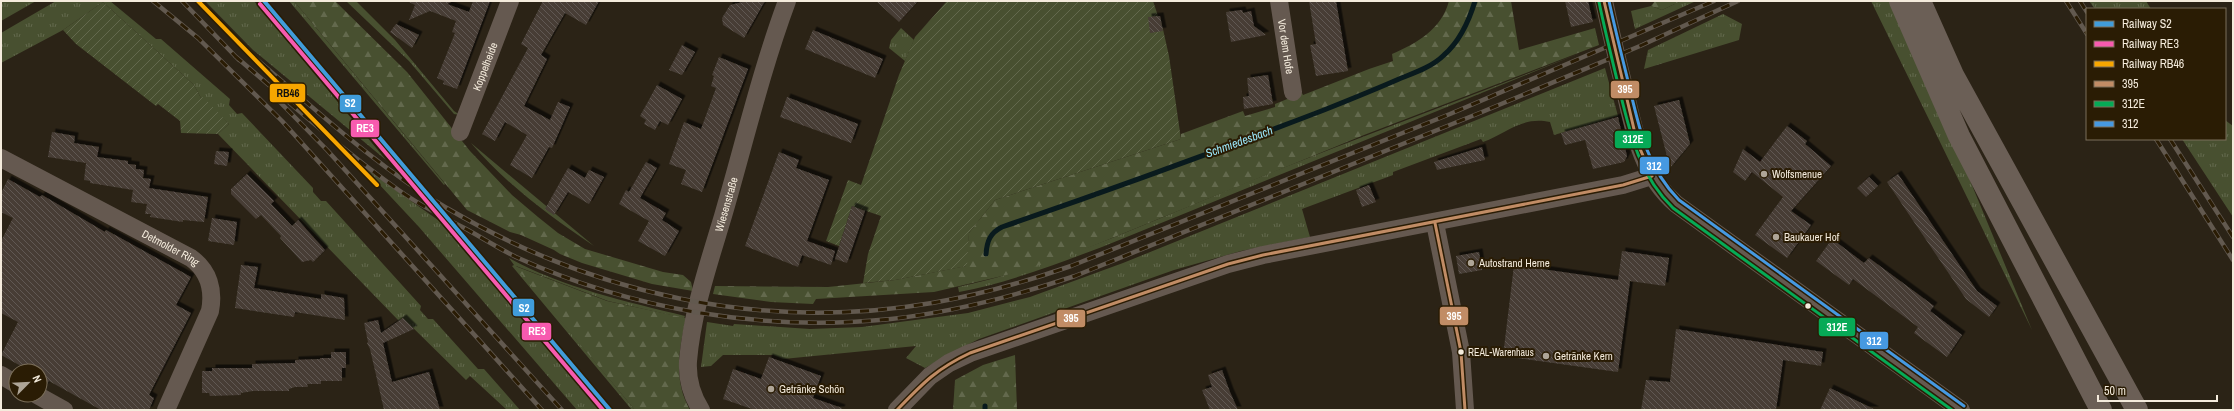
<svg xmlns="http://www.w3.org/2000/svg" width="2234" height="411" font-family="'Archivo Narrow',sans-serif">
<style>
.grass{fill:url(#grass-tufts)}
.forest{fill:url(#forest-firs)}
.garden{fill:url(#garden-furrows)}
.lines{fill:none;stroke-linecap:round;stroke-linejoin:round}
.stream{stroke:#091a1d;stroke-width:5}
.building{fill:url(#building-back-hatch);filter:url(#shadow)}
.minor{stroke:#655950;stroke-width:18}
.highway{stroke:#6b5f56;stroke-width:22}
.rail-casing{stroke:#62594f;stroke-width:4.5}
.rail{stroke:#2a1c04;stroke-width:3;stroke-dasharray:9;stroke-linecap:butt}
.bus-1-casing{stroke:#2a1c04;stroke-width:6}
.bus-2-casing{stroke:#2a1c04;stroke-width:6}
.bus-3-casing{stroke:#2a1c04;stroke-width:6}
.bus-1{stroke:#c18c65;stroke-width:3}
.bus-2{stroke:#06aa56;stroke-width:3}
.bus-3{stroke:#4699e1;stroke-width:3}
.rail-1-casing{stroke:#2a1c04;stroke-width:7}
.rail-2-casing{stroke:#2a1c04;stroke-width:7}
.rail-3-casing{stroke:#2a1c04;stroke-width:7}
.rail-1{stroke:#409cda;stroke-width:4}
.rail-2{stroke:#f75aaf;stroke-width:4}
.rail-3{stroke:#f7a600;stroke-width:4}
.poi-dot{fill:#aea597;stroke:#2a1c04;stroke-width:1.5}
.bus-dot{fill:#f4ebdc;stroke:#2a1c04;stroke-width:1.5}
.labels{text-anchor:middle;stroke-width:4;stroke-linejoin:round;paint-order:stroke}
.bus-label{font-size:10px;fill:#f4ebdc;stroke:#2a1c04;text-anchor:start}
.street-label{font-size:11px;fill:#f4ebdc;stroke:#2a1c04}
.poi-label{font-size:11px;fill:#f4ebdc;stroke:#2a1c04;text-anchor:start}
.water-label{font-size:12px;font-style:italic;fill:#99e4f7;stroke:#2a1c04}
.line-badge{stroke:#2a1c04;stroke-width:1.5}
.badge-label{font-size:11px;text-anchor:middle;font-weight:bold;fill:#fff}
.pale-badge-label{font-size:11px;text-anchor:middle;font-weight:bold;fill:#111}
</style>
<defs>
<pattern id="grass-tufts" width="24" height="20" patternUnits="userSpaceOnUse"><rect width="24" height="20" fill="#485030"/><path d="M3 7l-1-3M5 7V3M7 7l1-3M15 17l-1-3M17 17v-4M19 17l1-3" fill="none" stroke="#63694d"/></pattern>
<pattern id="forest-firs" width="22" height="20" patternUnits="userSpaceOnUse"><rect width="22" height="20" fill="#485030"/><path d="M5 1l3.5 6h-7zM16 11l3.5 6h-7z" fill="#63694d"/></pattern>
<pattern id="garden-furrows" width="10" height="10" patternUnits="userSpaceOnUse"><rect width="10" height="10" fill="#485030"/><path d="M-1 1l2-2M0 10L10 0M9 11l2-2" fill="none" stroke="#63694d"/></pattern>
<pattern id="building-back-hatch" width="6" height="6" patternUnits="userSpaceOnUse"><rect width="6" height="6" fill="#463d35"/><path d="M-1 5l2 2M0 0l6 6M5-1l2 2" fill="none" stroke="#615952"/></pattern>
<filter id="shadow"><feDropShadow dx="3.5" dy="-3.5" stdDeviation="0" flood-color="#0009"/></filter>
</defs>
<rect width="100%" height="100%" fill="#2b2316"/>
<path class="grass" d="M1,1H36L1,21Z
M56,1H110L156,39H161L230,99L229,105L237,114L242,113L313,188V192L321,201H326L421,306L420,310L428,319H433L478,369H484L520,410H507L470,376L466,380L403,318L399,321L218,134L229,124L201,98L194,85L103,2L63,30L1,63V33Z
M205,1H254L386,160L253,50Z
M289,1H294L445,184L444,185Z
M346,1H356L395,40L454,111L460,115L454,114L409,61Z
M1681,1H1696L1635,29L1631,11L1651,6L1662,10Z
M1871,1H1889L1964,166L2032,330Z
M2089,1H2146L2151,9H2095Z
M1723,14L1742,24L1739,40L1644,69L1648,50Z
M901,28L914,40L905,61L889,48L891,40Z
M1580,53L1102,247C1056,264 1008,283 959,292L958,287C1059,265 1154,220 1250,181C1359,137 1470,97 1580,53Z
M1605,68L1618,116L1554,135L1550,122C1522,116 1507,133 1483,142L1481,139L1393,172V175L1302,209L1310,237L1241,251L1174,270L979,339L959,349L925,368L906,358L916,346L783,359L773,355H723L711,366L701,367L707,322L733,326L734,324L810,329L862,327L968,313L1030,297L1123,263Z
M2225,120L2233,126V217L2182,139H2225Z
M471,143L594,246C549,216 506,184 471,143Z
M363,167L438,220L600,410H577L419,227Z
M509,258C561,287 628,302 685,316L684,318L608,301L516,266L635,410H632L512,266L514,265Z"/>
<path class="forest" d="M294,1H335L407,72L470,151L512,195L538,217L558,233L585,249L663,272L683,275L691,282L693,291L652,284L582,263L560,254L554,250L521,235L510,232L467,210Z
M1449,1H1511L1519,50L1595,28L1599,45L1364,135L1073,254L1019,272L934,292L816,299L813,304L771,302L713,294L715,286L828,287L895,280L966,266L969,233L995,200L1181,139V134L1243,111L1245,116L1275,107V104L1302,93L1303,95L1369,69L1393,61L1392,54C1417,43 1441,30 1449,1Z
M1655,1H1681L1662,10L1651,6Z
M515,266L607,301L686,318C679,350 673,380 690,410H635Z
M1015,355L1017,410H953L955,380L983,365Z"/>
<path class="garden" d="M947,1H1153L1158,16H1160L1169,56L1181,139L995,200L969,233L967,266L895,280L863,283L868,254L881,216L852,206L839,246L826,241L848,180L861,185L899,75L915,37Z
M103,2L194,85L201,98L203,97L229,124L218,134L181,133L180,121L158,104L156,106L76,44L63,30Z"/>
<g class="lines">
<path class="stream" d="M986,254C987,241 990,233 1002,227C1110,190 1217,151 1324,110C1349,100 1374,90 1399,79C1414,73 1432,67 1444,55C1460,41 1469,21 1475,1
M985,410V406"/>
</g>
<path class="building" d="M407,1H453L447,4L469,12L473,1H490L457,89L443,84L444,81L437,78L455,33L452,32L456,21L430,11L409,20L415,5Z
M543,1H599L586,25L565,13L541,55L547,59L524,106L550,120L558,102L570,107L552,148L549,147L532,178L510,165L527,135L505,122L495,141L482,134L528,48L521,44Z
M747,1H765L744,38L723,25L722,18L730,5Z
M876,1H918L899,22Z
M1309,1H1336L1348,71L1316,76L1310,45L1316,44Z
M1565,1H1588L1593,22L1571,27Z
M1242,10L1243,13L1251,11L1254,26L1266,35L1231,42L1226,12Z
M1160,16L1163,31L1150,33L1148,17Z
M396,24L419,35L412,48L390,32Z
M813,30L883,59L875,78L805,49Z
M682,45L695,52L682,75L669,70Z
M719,57L748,69L702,192L681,184L686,170L669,164L684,122L701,129L716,88L711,86L714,76L712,75Z
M1268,75L1273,104L1244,109L1243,97L1249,96L1247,78Z
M657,85L682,99L668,125L660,121L655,130L644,124L646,120L640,116Z
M787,97L858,124L851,143L780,117Z
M1679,100L1690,144L1670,168L1654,106Z
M1618,117L1627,156L1624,162L1593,169L1585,140L1565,145L1561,133Z
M1787,126L1807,141L1805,144L1831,166L1791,211L1811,225L1787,258L1755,235L1783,197L1752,172L1745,181L1733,172L1743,149L1760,162Z
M52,132L75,136L74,143L99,147L97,157L128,161V164L136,165V169L144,170L143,178L151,179L149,188L208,197L204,222L183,220V222L150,217L151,214H145L147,204L131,202L133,190L90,183V181L84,180L86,163L48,157Z
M1482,147L1485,160L1437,170L1434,162Z
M216,151L229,152L227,166L214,164Z
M779,152L799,160L796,168L829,180L807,241L835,251L831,265L802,255L798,267L745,246Z
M646,162L657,168L640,198L666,213L662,220L679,231L665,256L638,241L649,221L619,204L626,190L629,192Z
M568,168L585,178L589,170L604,177L589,204L568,192L554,215L545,209Z
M247,174L274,201L271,204L292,226L298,220L325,250L313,262L311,260L302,262L280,238L281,236L261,215L256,219L231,194V189Z
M1898,174L1977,291L1997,306L1989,317L1966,299L1887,182Z
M1869,177L1878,186L1866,197L1857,188Z
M8,179L40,197L42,195L105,232L106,230L191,277L176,305L191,313L149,395L154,398L149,410H101L49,381L45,387L40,385V371H30L1,355L18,322L1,313V241L13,218L1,212V193Z
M1369,185L1376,202L1362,207L1356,190Z
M852,206L865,211L847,263L835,259Z
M212,218L237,222L234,245L208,241Z
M1832,239L1864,263L1869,258L1934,306L1930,311L1962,335L1947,357L1914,333L1918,327L1853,279L1849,285L1816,261Z
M1622,251L1669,258L1665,286L1630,281L1618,372L1503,356L1514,265L1618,280Z
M1479,252L1482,270L1459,274L1456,256Z
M241,265L258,267L254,288L321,299V294L344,298L345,320L295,312L294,317L235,308Z
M403,318L414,329L383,343L392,382L429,372L440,410H384L370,349L367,343L368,342L364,323L378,320L381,333Z
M1676,329L1823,352L1821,366L1783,360L1776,410H1641L1646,380L1670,382Z
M331,352H346V368H342V381H321V384H307L308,387H295L289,389V391H253L241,393V395L210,396L209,393H202V371H212V368H252V364L295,363V360L320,359V358H331Z
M769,357L821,376L813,398L842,408L841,410H755L723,399L733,369L761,379Z
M1222,370L1230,392L1238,410H1210L1202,390L1212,387L1208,375Z
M1830,388L1876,410H1820Z"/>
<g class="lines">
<g class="minor">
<path id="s1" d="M1279,1L1293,92"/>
<path d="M1604,1C1610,30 1617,58 1624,87C1634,130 1641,174 1676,204L1961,410"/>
<path id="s2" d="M460,132L510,1"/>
<path id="s3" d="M1,158L191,258C209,271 214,290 210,311L166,410"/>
<path d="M1435,223L1461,352L1465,410"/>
<path d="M1,375L16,384"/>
<path d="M37,395L64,410"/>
<path id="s4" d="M701,410C692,396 687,378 688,361C692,312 709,263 723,216C744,144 761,71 787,1"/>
<path d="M897,410L930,376L949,363L970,353L1228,264L1263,255L1623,185L1652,176"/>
</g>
<path class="highway" d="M1900,1L1959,136L2101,410
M1920,1L1953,75L2137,410"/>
<g class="rail-casing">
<path id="rail" d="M153,1L198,38L282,121L542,410
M182,1L239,60
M2066,1L2087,34
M2080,1L2087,12
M249,53C312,106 374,165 445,207C592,294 761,332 932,303C979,295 1025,282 1071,266L1450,114L1714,1
M235,56C289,102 342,150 400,191C421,206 445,218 468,230C484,239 500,249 516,257C632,310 764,332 891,319C954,312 1015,296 1075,276L1482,112L1640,46L1738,1
M274,96L327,150L562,410
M2156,139L2233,260
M2170,139L2233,237"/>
</g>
<use href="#rail" class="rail"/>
<g class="bus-1-casing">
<path id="bus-1" d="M1604,1L1637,142L1652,176
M1435,223L1461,352L1465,410
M897,410C923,383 936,369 970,353L1228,264L1263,255L1623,185L1652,176"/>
</g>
<g class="bus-2-casing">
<path id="bus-2" d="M1599,2C1605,31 1612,59 1619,88C1630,133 1639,175 1673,208L1952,410"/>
</g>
<g class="bus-3-casing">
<path id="bus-3" d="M1609,1C1615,29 1622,57 1629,85C1639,128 1647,168 1679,200L1964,406"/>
</g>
<use href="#bus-1" class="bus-1"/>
<use href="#bus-2" class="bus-2"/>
<use href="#bus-3" class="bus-3"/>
<g class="rail-1-casing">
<path id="rail-1" d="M264,1L610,410"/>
</g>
<g class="rail-2-casing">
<path id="rail-2" d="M260,4L603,410"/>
</g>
<g class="rail-3-casing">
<path id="rail-3" d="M198,1L377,185"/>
</g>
<use href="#rail-1" class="rail-1"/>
<use href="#rail-2" class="rail-2"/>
<use href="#rail-3" class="rail-3"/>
</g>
<g class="poi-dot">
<circle cx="1764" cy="174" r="4"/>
<circle cx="1776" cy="237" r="4"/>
<circle cx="1471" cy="263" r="4"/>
<circle cx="1546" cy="356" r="4"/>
<circle cx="771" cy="389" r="4"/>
</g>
<g class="bus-dot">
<circle cx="1808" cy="306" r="3.5"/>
<circle cx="1461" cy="352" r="3.5"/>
</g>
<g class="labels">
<g class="bus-label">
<text x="1468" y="356">REAL-Warenhaus</text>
</g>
<g class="street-label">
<text dy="4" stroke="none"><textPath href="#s1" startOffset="46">Vor dem Hofe</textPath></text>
<text dy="4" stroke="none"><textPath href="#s2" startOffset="70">Koppelheide</textPath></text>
<text dy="4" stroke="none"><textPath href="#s4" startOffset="213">Wiesenstraße</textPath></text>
<text dy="4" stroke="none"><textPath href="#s3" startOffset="192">Detmolder Ring</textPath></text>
</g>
<g class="poi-label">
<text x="1772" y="178">Wolfsmenue</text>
<text x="1784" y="241">Baukauer Hof</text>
<text x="1479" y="267">Autostrand Herne</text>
<text x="1554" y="360">Getränke Kern</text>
<text x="779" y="393">Getränke Schön</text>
</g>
<g class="water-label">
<text transform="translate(1239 142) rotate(-20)" y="4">Schmiedesbach</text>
</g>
</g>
<g class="line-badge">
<rect x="1610" y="80" width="30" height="19" rx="4" fill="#c18c65"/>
<rect x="269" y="83" width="37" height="20" rx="4" fill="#f7a600"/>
<rect x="339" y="94" width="23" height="19" rx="4" fill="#409cda"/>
<rect x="350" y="119" width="30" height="19" rx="4" fill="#f75aaf"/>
<rect x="1614" y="130" width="38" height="19" rx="4" fill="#06aa56"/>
<rect x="1639" y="156" width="31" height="19" rx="4" fill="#4699e1"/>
<rect x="512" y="298" width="23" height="19" rx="4" fill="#409cda"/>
<rect x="1439" y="306" width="30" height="20" rx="4" fill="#c18c65"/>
<rect x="1056" y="309" width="30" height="19" rx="4" fill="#c18c65"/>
<rect x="1818" y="317" width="38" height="20" rx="4" fill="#06aa56"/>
<rect x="521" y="322" width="31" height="19" rx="4" fill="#f75aaf"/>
<rect x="1859" y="331" width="30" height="19" rx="4" fill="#4699e1"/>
</g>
<g class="badge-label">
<text x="1625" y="93">395</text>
<text x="350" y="107">S2</text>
<text x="365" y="132">RE3</text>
<text x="1633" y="143">312E</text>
<text x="1654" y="170">312</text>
<text x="524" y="312">S2</text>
<text x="1454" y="320">395</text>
<text x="1071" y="322">395</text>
<text x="1837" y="331">312E</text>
<text x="537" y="335">RE3</text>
<text x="1874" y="345">312</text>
</g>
<g class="pale-badge-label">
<text x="288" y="97">RB46</text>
</g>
<rect width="2234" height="411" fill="none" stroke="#f4ebdc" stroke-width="4"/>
<rect x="2086" y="8" width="140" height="132" fill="#2a1c04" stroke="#7b6f5a"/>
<rect x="2094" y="21" width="20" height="6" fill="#409cda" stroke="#7b6f5a"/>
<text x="2122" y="28" font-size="12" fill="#f4ebdc">Railway S2</text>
<rect x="2094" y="41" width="20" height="6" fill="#f75aaf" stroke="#7b6f5a"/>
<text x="2122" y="48" font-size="12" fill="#f4ebdc">Railway RE3</text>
<rect x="2094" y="61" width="20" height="6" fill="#f7a600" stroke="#7b6f5a"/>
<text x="2122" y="68" font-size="12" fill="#f4ebdc">Railway RB46</text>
<rect x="2094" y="81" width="20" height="6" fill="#c18c65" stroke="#7b6f5a"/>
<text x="2122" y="88" font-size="12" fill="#f4ebdc">395</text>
<rect x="2094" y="101" width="20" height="6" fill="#06aa56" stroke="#7b6f5a"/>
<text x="2122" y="108" font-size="12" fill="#f4ebdc">312E</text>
<rect x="2094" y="121" width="20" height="6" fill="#4699e1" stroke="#7b6f5a"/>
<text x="2122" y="128" font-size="12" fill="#f4ebdc">312</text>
<g transform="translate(28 383) rotate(66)"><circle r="19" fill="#2a1c04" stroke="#7b6f5a"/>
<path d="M0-3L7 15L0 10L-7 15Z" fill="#aea597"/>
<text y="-6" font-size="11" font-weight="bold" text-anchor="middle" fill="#f4ebdc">N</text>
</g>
<path d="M2098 395v6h119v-6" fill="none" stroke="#f4ebdc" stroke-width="2"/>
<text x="2104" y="395" font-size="12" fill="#f4ebdc" stroke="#2a1c04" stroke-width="3" paint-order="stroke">50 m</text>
</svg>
